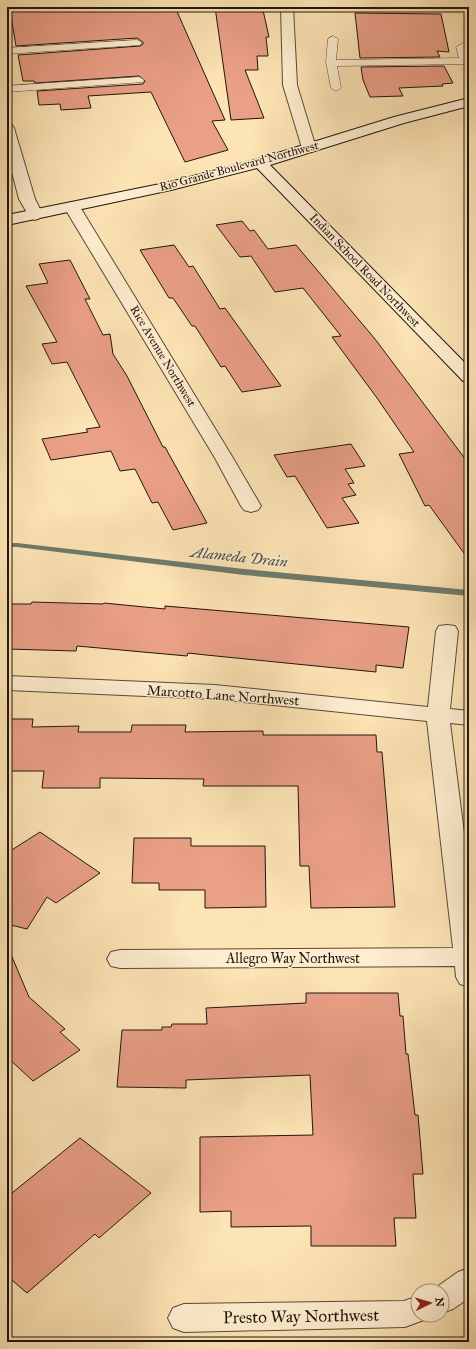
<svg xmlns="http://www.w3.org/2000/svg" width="476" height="1349" font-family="'IM FELL Great Primer',serif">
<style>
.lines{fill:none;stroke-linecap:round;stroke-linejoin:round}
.stream{fill:#6d7b6c;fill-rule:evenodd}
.building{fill:#ea9f87;stroke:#20160e}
.service-casing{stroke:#574a38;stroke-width:1}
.minor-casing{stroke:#574a38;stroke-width:2}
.secondary-casing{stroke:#20160e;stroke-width:2}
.service{fill:#feedcf;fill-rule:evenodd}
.minor{fill:#feedcf;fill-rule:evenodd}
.secondary{fill:#feedcf;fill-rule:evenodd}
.labels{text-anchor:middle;stroke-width:3;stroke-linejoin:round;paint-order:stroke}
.far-street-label{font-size:12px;fill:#20160e;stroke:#feedcf}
.street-label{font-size:14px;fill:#20160e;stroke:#feedcf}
.water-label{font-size:15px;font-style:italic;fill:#4d5145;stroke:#feedcf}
.near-street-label{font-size:17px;fill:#20160e;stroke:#feedcf}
</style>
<rect width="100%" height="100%" fill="#fde4b5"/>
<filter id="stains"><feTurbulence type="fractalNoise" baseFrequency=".005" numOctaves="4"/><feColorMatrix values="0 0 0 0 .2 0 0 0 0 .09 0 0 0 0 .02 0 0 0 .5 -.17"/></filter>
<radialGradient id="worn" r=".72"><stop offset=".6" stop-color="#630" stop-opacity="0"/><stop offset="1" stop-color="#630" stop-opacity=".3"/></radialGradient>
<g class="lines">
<path class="stream" d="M7,543H17L244,569L469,590V596L244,575L17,547H7Z"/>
</g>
<path class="building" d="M57,7H175L225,120L212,121L228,150L185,162L151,92L88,96L91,108L61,110L60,104L39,105L37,91L143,84L145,81L139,76L35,83L34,81H23L18,55L140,46L143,44V42L137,38L16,46L10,10Z
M215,7H251L252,10H263L269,37H266L268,56H257L258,70H245L264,118L231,120Z
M355,13L441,14L449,52L437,51L440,57L360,58Z
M444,66L453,83L442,84L443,86L399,88L403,96L370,97L363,80L361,67Z
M242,221L250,231L254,230L268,249L296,245L375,339L469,464V560L429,505L425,506L399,454L414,452L377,398L332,337L341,336L303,288L275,292L251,256L240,257L216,225Z
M174,245L189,267L193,266L220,309L225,308L281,386L242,392L225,366L221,367L195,326H192L173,298H169L140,250Z
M70,260L90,299H85L103,335L110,334L113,354L127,376L163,447H165L207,523L173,530L158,502L152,503L135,469L120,471L111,451L51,460L42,439L88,432L86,429L100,427L67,362L52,364L42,344L57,342L26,286L48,283L39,264Z
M351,444L365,466L345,469L354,483L348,484L356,495L342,498L359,523L327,528L295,476L287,477L274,455Z
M32,602L103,604L104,603L165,609V606L409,627L403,668L376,665V672L206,655L188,653L187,656L77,646L76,651L7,649V604H31Z
M7,719H33L32,727L79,726L78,732H131L132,725H186L185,732L263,731V735H376L377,752H382L395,907L311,908L309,866H300L298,786H203L204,779L100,778V788H42L44,771H7Z
M40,832L100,873L56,903L47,897L27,929L7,924V853Z
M134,838H191V846H265L266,907L205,908V890H159V883H132Z
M7,945L29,997L65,1029L60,1032L80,1050L33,1081L7,1057Z
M306,993H398L400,1016H403L406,1054H408L415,1115H418L423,1174H413L416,1218H394L396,1246H311V1226L231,1227V1211L200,1212V1137L313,1135L310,1075L186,1080V1088L117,1087L122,1030H162V1027H171L172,1024H207L206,1008L306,1003Z
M80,1138L151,1193L99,1238L95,1234L27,1293L7,1276V1197Z"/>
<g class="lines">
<g class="service-casing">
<path id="service" d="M333,36L338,39L336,60H338L459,58L456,47L469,40V47L466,48L469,58V67L463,64L337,66L341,88L336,91L331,88L326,62L328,39Z
M137,40L142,43L140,45L7,54V48Z
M139,77L144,80L143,82L7,92V86Z"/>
</g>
<g class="minor-casing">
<path id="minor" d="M281,7H293L297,85L316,148L314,151L309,152L304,151L302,148L283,85Z
M7,124L12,125L14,128L35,199L43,215L40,218L35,220L30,218L19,199L7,153Z
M72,202L77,204L80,207L233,458L261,506L258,510L251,512L244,510L241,506L215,458L64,207L67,204Z
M447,625L455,626L458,631L450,709L469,711V725L450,723L469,872V987L460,984L456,977L455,966L120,968L111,966L107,959L111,952L120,950L453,948L427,721L215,699L7,690V676L215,685L428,707L436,631L439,626Z
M469,1268V1298L453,1309L442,1313V1291H431L458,1272Z
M418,1296V1315H431L429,1318L405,1327L184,1332L173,1328L168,1318L173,1308L184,1304L404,1301Z"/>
</g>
<g class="secondary-casing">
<path id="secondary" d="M469,98V106L404,123L270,165L469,367V382L463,381L257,168L171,190L7,225V215L170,182L255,160L394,117Z"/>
</g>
<use href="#service" class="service"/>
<use href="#minor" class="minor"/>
<use href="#secondary" class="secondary"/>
</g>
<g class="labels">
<g class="far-street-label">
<text transform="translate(239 166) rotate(-15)" y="4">Rio Grande Boulevard Northwest</text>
<text transform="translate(365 270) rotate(46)" y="4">Indian School Road Northwest</text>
<text transform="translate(163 356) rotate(59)" y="4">Rice Avenue Northwest</text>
</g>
<g class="street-label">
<text transform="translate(223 695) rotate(4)" y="5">Marcotto Lane Northwest</text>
<text x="293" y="963">Allegro Way Northwest</text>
</g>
<g class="water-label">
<text transform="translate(239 557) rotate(6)" y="5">Alameda Drain</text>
</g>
<g class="near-street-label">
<text transform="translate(301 1316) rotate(-1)" y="6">Presto Way Northwest</text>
</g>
</g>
<rect width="476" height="1349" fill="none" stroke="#fde4b5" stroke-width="24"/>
<rect x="8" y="8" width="460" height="1333" fill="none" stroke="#20160e" stroke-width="2"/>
<rect x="12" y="12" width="452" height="1325" fill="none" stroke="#20160e"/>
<g transform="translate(430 1303) rotate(85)"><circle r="19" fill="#feedcf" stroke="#a59782"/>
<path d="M0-3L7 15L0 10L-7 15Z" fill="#8f2418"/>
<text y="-6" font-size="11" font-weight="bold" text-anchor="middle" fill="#20160e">N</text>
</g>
<rect width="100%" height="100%" filter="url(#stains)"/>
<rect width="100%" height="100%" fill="url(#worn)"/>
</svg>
